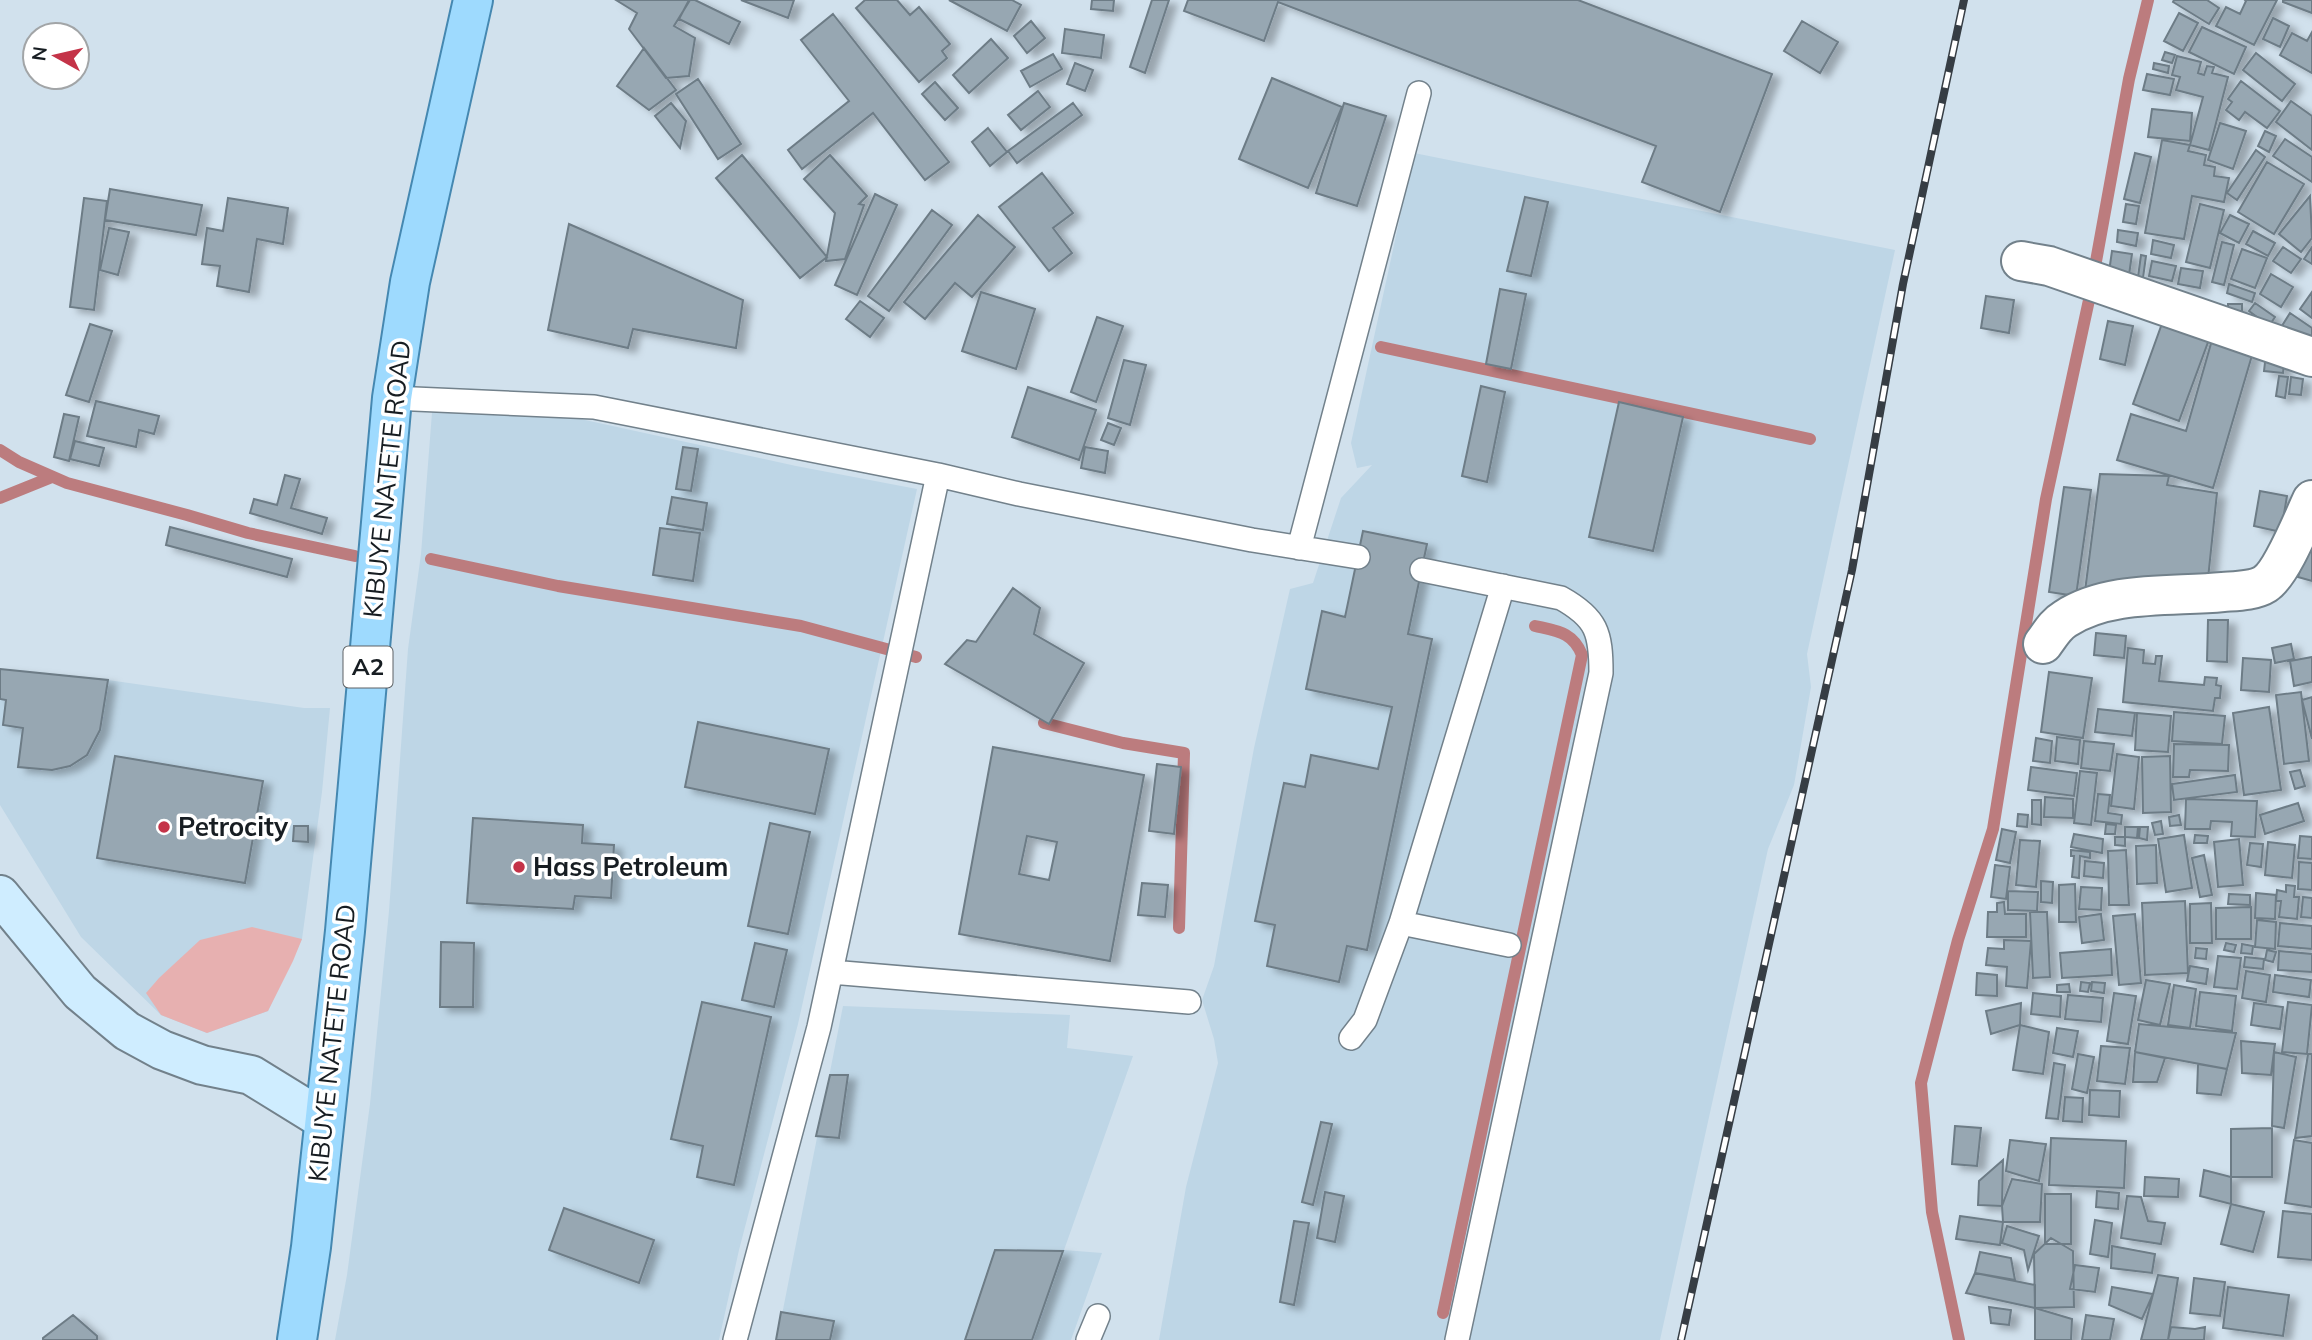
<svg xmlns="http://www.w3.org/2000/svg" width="2312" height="1340" font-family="Mulish,sans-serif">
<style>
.built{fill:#bed6e6}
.green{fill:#e7b0b0}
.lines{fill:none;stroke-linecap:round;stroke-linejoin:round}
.stream{stroke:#bc7c7e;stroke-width:12}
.building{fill:#97a7b2;stroke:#6d7c86;stroke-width:2;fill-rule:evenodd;filter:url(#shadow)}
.service-casing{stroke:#72818b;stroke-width:26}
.minor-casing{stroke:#72818b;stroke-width:42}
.secondary-casing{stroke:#72818b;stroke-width:42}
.primary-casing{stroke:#4588b1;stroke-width:42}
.service{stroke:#fff;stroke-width:23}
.minor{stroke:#fff;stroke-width:38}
.secondary{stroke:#cfedff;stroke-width:38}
.primary{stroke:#9edafe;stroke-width:38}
.rail-casing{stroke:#363d44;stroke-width:8}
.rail{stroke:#fff;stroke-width:5;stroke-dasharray:16;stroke-linecap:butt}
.poi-dot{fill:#c43348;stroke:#fff;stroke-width:2.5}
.labels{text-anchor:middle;stroke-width:7;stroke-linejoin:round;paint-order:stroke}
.shield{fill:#fff;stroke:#5d6164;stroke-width:2}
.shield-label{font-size:24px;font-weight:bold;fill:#171d22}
.street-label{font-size:26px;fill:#171d22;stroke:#fff}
.poi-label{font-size:26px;font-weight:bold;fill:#171d22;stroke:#fff;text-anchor:start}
</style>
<defs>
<filter id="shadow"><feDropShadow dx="8" dy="4.5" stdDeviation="3.5" flood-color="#0004"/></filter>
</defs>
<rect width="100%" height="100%" fill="#d1e1ed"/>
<path class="built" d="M1414,153L1895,250L1807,654L1811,687L1794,785L1768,849L1660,1340H1159L1186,1187L1218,1063L1214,1039L1202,1000L1214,966L1254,748L1290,589L1313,583L1341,498L1372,465L1357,468L1351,443Z
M434,387L796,466L917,489L798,1024L739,1250L719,1340H335L347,1275L370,1104L389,911L408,649L421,554Z
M0,669L108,680L304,708H330L322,792L302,939L268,1011L207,1033L161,1015L81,937L0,805Z
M843,1006L1070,1015L1067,1048L1133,1056L1064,1250L1102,1253L1071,1340H777Z"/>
<path class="green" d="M252,927L302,939L293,961L268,1011L207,1033L161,1015L146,993L159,978L200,940Z"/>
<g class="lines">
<path class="stream" d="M1381,347L1810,439
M0,450L19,462L67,483L187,515L248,533L355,556
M0,498L52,477
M431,559L558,586L801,626L916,657
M1044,723L1123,743L1184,753L1179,928
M1443,1313L1582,655C1573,632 1557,631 1535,626
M1959,1340L1932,1212L1921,1083L1958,940L1993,829L2046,499L2089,300L2129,79L2148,0"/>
</g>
<path class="building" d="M616,0H690L674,26L695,38L689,76L666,78L629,29L637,13Z
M689,0H695L740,22L729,44L679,19Z
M741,0H794L788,18Z
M865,0H897L910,15L919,7L950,44L942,51L947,58L919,82L856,8Z
M949,0H1012L1021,5L1007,31Z
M1092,0H1114L1113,11L1091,9Z
M1152,0H1169L1145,73L1130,67Z
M1188,0H1578L1772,74L1720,212L1642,182L1656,146L1278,2L1264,41L1184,11Z
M2174,0H2207L2219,8L2209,24L2173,2Z
M2245,0H2277L2254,45L2216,26L2226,7L2240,14L2246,1Z
M2283,0H2312V13L2283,2Z
M2179,13L2198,23L2183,51L2164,41Z
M833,14L949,162L925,180L873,113L802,169L788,150L849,101L801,40Z
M2273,18L2289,26L2280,47L2263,39Z
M1031,21L1045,38L1027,53L1014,36Z
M1802,21L1838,42L1820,73L1784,51Z
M2202,27L2246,47L2234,74L2189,52Z
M1065,29L1104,35L1101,58L1062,53Z
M2312,32V73L2280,55L2292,33L2307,41Z
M991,39L1008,58L969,93L953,75Z
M644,48L676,90L649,110L617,86Z
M2165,52L2175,55L2172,63L2162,60Z
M2256,53L2295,84L2282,101L2243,70Z
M1053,54L1062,69L1030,87L1021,71Z
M2177,56L2201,62L2198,73L2204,75L2207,66L2214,67L2212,73L2228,77L2209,150L2190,145L2203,97L2176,90L2180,77L2172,75Z
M1075,63L1093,70L1085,91L1067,84Z
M2154,63L2169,66L2168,73L2153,69Z
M2147,74L2174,79L2170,95L2143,90Z
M1272,78L1342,107L1308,188L1239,159Z
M698,79L741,144L718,159L676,94Z
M2241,81L2280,111L2267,128L2245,112L2239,120L2226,110L2232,102L2228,99Z
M935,82L958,108L945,120L922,94Z
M1038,91L1050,107L1021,130L1008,115Z
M2291,101L2312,116V150L2276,122Z
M671,103L686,121L680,148L655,116Z
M1073,103L1082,115L1017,163L1008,151Z
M1344,103L1386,116L1357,206L1316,193Z
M2152,109L2192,113L2190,141L2148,137Z
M2220,123L2246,131L2233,169L2208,160Z
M988,128L1007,152L990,166L972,142Z
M2265,131L2276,136L2269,152L2258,146Z
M2285,139L2312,157V182L2273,156Z
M2162,140L2190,145L2188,151L2206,155L2204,165L2215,167L2214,176L2229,178L2224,202L2192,196L2184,239L2145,233Z
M2256,150L2265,157L2237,200L2227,193Z
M2135,153L2151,157L2140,203L2124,199Z
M742,155L827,257L800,278L716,178Z
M830,155L867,196L859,204L864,205L845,259L826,261L835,213L804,179Z
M2267,162L2304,184L2274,234L2238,212Z
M1042,173L1073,213L1053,228L1072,253L1049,271L999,207Z
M110,189L202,205L196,235L105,220Z
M875,194L897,205L857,295L835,285Z
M2310,196L2312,238L2301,252L2279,234Z
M1525,197L1548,202L1531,276L1507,271Z
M84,198L107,201L94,310L70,307Z
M228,198L288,208L283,244L257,239L249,292L217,286L220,266L202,264L207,228L223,231Z
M2126,204L2139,206L2136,224L2123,222Z
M2200,204L2224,210L2210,268L2186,262Z
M932,210L952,225L889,311L868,296Z
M978,215L1015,247L972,297L955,283L925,319L904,302Z
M2230,215L2249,224L2239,243L2220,233Z
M569,224L743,300L736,348L633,329L628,348L548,330Z
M109,228L129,232L118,275L100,270Z
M2118,230L2138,233L2136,246L2117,242Z
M2253,231L2275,243L2268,256L2246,244Z
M2153,240L2174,245L2171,258L2151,254Z
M2222,242L2234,245L2224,285L2212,282Z
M2283,247L2301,259L2291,273L2273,261Z
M2312,247V264L2304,259Z
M2242,249L2267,258L2255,288L2231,279Z
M2112,251L2132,254L2129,275L2109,272Z
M2141,255L2146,256L2143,278L2138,277Z
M2152,261L2176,266L2172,281L2149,276Z
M2181,268L2203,271L2200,288L2178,284Z
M2271,274L2293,287L2281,307L2260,294Z
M2229,284L2255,293L2252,302L2227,293Z
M1500,289L1526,294L1511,369L1486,364Z
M981,292L1035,309L1016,369L962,351Z
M2312,292V318L2300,309Z
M1986,296L2014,300L2009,333L1981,328Z
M860,301L884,318L870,337L846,319Z
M2255,303L2275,317L2269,326L2249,311Z
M2228,304H2242V311H2228Z
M2290,313L2312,328V348L2280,329Z
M1097,317L1123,326L1096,402L1071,392Z
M2164,318L2211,334L2179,421L2133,404Z
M2108,321L2133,326L2125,365L2100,359Z
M90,324L112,331L89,402L66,395Z
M2212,340L2253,352L2213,488L2117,460L2131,414L2186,431Z
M2266,353L2285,355L2283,373L2264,371Z
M1124,360L1146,365L1130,425L1108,418Z
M2279,376L2288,377L2285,398L2276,396Z
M2291,377L2303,379L2301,395L2289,394Z
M1481,386L1505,392L1487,482L1462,476Z
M1028,387L1096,410L1079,460L1012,437Z
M96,401L159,416L154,434L139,430L136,447L87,436Z
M1619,402L1683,417L1653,551L1589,537Z
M64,414L79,417L69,461L54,457Z
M1108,423L1121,428L1114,445L1101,440Z
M75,441L104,448L99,466L70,459Z
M683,447L698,449L691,491L676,489Z
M1085,447L1108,451L1105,473L1081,468Z
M2100,474L2169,476L2167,485L2217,493L2207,588L2085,591Z
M285,475L300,479L291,508L327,518L322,534L250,513L254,499L277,505Z
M2064,487L2091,490L2076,596L2049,592Z
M2260,491L2287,496L2281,532L2254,526Z
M672,497L707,503L703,530L667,524Z
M170,527L292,559L287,577L166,545Z
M660,528L700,533L693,581L653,575Z
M1363,531L1427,544L1408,634L1432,639L1367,950L1347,946L1339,982L1267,966L1275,925L1255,921L1284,783L1305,787L1311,755L1378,769L1392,707L1306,689L1322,611L1345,617Z
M2311,531H2312V581L2298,577Z
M1013,588L1040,608L1034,634L1084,663L1049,724L945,664L967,640L976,642Z
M2208,620H2228L2227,662L2207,661Z
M2096,633L2126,636L2124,658L2094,655Z
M2291,644L2294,659L2275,663L2272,648Z
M2128,648L2144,650L2143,663L2155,664L2156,656H2162L2159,681L2204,685L2205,677L2217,678L2216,685L2221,686L2220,698H2215L2213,711L2123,702Z
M2312,657V682L2294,686L2290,661Z
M2243,658L2271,660L2269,692L2241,690Z
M0,669L108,680L100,730L87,755L70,766L52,770L18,767L23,728L3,725L6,700L0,699Z
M2049,672L2092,678L2083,738L2041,732Z
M2301,692L2309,761L2284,764L2276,695Z
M2312,697V739L2302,700Z
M2269,707L2281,790L2244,795L2233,713Z
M2098,709L2135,713L2132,736L2095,732Z
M2174,712L2225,716L2222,744L2172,741Z
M2137,713L2171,716L2168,752L2135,750Z
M698,722L829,749L815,814L685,787Z
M2057,737L2080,740L2078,764L2055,761Z
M2036,738L2052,741L2050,763L2033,761Z
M2084,741L2114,744L2110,771L2081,768Z
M2174,744L2229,745L2228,771L2190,770L2189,777H2173Z
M993,747L1144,775L1110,961L959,934ZM1027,836L1057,842L1049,880L1019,874Z
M2117,754L2139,757L2134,809L2111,806Z
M115,756L263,781L245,883L97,858Z
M2170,756L2171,812L2143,813L2142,757Z
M1157,764L1181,767L1174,834L1149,831Z
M2031,767L2077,773L2074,796L2028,790Z
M2300,770L2305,786L2295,789L2290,772Z
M2080,771L2097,773L2091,825L2074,823Z
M2235,775L2237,792L2174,800L2172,784Z
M2098,794L2110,795L2108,813L2122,815L2121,824L2095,821Z
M2045,797L2073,799V818L2044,817Z
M2186,799L2257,801L2255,837L2231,836L2232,822L2211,821L2210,829H2185Z
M2032,800H2041V825L2032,824Z
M2298,803L2304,821L2265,834L2260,815Z
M2018,814L2028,815L2027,827L2017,826Z
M2179,815L2181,825L2170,826L2169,817Z
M473,818L583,825L582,843L614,845L611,898L575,896L573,909L467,903Z
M2161,821L2163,834L2155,835L2152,823Z
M770,823L810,832L788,934L748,926Z
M2106,824L2116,825L2115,834H2105Z
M294,826H308V842L293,841Z
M2125,827H2138L2137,838L2125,837Z
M2140,827H2148L2147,840L2139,838Z
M2002,829L2016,832L2010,863L1996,860Z
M2074,834L2103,839L2102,853L2071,847Z
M2184,835L2192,888L2166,892L2158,839Z
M2195,835L2208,836L2207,843H2194Z
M2300,836L2312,837V859L2298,858Z
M2115,837H2125V846L2115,845Z
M2239,839L2243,885L2218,887L2214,842Z
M2020,840L2040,841L2036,887L2016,885Z
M2268,842L2295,845L2292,878L2265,875Z
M2250,843L2263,844L2261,867L2247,865Z
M2156,845L2157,883L2137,884L2136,846Z
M2071,850L2090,852V858L2080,856L2079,878L2072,877L2074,856H2071Z
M2126,850L2129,905H2109L2108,851Z
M2204,855L2212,895L2200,897L2192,858Z
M2085,861L2104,863L2103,878L2084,876Z
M2299,862L2312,863V890L2298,889Z
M1995,865L2010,867L2006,899L1991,897Z
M2041,881L2053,882L2052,903L2041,902Z
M1142,883L1168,885L1165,917L1138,915Z
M2075,884L2076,922H2059V885Z
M2286,885L2295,886L2294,897H2299L2297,919L2279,917L2281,901H2276L2277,890L2286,892Z
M2081,887L2102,888L2101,910L2079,909Z
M2008,891L2038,892L2037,911L2008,910Z
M2256,893L2276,895L2275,919L2255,918Z
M2229,894L2250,895V905L2228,904Z
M2303,897L2312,898V918L2301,917Z
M2185,901L2188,973L2145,975L2142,903Z
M2004,902L2005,914H2026V937H1987L1988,912H1997V903Z
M2211,903L2212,943H2190V904Z
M2251,907V939H2216V908Z
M2030,912H2047L2050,977L2033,978Z
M2101,914L2104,940L2082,943L2079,917Z
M2135,914L2141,983L2119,985L2113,916Z
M2257,920L2276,922L2275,949L2255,947Z
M2280,923L2312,926V949L2278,946Z
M2004,940L2031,941L2027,988L2006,986L2007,967L1986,965L1988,948L2004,949Z
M441,942L474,943L473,1007H440Z
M755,943L787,950L774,1007L742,1000Z
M2226,943L2236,945L2234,952L2224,950Z
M2242,944L2253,946L2252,954L2241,953Z
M2196,948L2207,949L2206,959L2195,958Z
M2111,949L2112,975L2062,978L2060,953Z
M2267,950L2276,952L2273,962L2265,960Z
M2279,951L2312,954V972L2278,970Z
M2218,956L2241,958L2237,989L2214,987Z
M2245,957L2264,959L2263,969L2244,967Z
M2190,966L2208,969L2206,984L2187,981Z
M2246,971L2270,975L2266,1002L2242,998Z
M1977,973L1997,975V996L1976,995Z
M2275,975L2311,980L2309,997L2273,992Z
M2146,980L2170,984L2160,1025L2138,1020Z
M2081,982L2090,983L2088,992L2080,991Z
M2092,982L2105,983L2104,993L2091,991Z
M2069,984L2070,992H2057V985Z
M2174,985L2196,989L2190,1028L2168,1025Z
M2200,992L2236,996L2232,1031L2196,1026Z
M2033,993L2061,996L2060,1017L2031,1014Z
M2114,993L2136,996L2128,1044L2107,1041Z
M2068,995L2103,998L2101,1022L2065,1019Z
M702,1002L771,1017L734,1185L697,1177L703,1146L671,1139Z
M2288,1002L2312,1005L2307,1054L2282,1052Z
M2021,1003L2020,1025L1991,1034L1986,1011Z
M2254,1003L2283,1007L2280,1029L2251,1025Z
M2139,1024L2236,1033L2227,1069L2135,1052Z
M2020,1025L2049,1032L2043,1074L2013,1070Z
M2057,1028L2078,1031L2073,1057L2053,1053Z
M2241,1041L2275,1044L2271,1075L2242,1073Z
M2101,1046L2130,1048L2125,1084L2097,1081Z
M2135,1052L2165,1058L2157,1082H2133Z
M2274,1052L2296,1057L2284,1128L2272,1126Z
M2078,1054L2094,1057L2087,1093L2072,1089Z
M2308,1054H2312V1136L2295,1138Z
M2054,1063L2065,1065L2058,1119L2046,1118Z
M2198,1064L2227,1069L2221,1095L2197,1093Z
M830,1075H848L839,1138L816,1136Z
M2090,1090L2120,1091L2119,1117L2089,1115Z
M2065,1097L2083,1098L2082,1122L2063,1121Z
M1321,1122L1332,1124L1313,1205L1302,1202Z
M1955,1126L1981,1128L1977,1166L1952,1164Z
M2272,1128V1177H2231V1129Z
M2051,1138L2126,1141L2124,1188L2049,1185Z
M2010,1140L2046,1144L2039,1181L2006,1171Z
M2294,1140L2312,1143V1207L2285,1203Z
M2003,1160L2002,1206L1978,1205L1979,1181Z
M2204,1170L2231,1177V1204L2200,1196Z
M2145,1177L2179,1179L2178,1197L2144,1196Z
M2012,1179L2042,1184L2040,1222H2003L2002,1206Z
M2097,1191L2119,1193L2118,1209L2096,1207Z
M1325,1192L1344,1196L1335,1242L1317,1238Z
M2045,1194H2071V1244H2045Z
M2127,1196L2141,1197L2148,1221L2165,1223L2161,1244L2121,1238Z
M2231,1204L2264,1212L2253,1252L2221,1244Z
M564,1208L654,1240L639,1283L549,1250Z
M2283,1211L2312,1214V1260L2278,1257Z
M1960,1216L2003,1222L2000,1245L1956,1239Z
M2095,1220L2112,1223L2108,1257L2090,1254Z
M1294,1221L1309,1223L1294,1305L1280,1302Z
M2007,1226L2039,1236L2028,1270L2024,1250L2002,1243Z
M2051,1238L2073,1251L2074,1307L2035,1308L2034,1254Z
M2112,1246L2155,1254L2152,1273L2111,1268Z
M995,1250L1063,1251L1032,1340H965Z
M1980,1252L2011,1258L2015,1280L1975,1273Z
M2075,1265L2099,1268L2095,1292L2070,1289Z
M1975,1273L2035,1285V1308L1966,1293Z
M2158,1275L2178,1278L2168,1340H2141Z
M2194,1278L2225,1282L2220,1316L2190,1313Z
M2112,1287L2153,1294L2142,1319L2109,1305Z
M2228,1287L2289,1295L2283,1336L2223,1328Z
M1989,1307L2011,1310L2009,1325L1991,1323Z
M2035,1308L2072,1319L2071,1340H2035Z
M781,1312L834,1321L830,1340H776Z
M73,1315L97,1336V1340H43V1338Z
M2086,1315L2114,1319L2110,1340H2082Z
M2171,1327L2195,1329L2205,1327L2204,1340H2168Z"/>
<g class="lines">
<g class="service-casing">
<path id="service" d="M392,398L594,407L938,475L1019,494L1252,540L1358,557
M1299,548L1419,93
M1422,570L1561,598C1597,618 1601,633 1601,673L1457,1340
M1401,923L1509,945
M831,972L1189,1002
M1351,1038L1365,1020L1401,923L1503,586
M735,1340L819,1027L938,475
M1088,1340L1098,1316"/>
</g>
<g class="minor-casing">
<path id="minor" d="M2021,261L2049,266L2312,357
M2043,644C2050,635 2055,625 2065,619C2109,590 2172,597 2223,592C2235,591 2254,591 2265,584C2282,573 2303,519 2312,500"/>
</g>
<g class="secondary-casing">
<path id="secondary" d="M0,895L80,992L127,1031L162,1050L202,1065L251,1075L324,1120"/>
</g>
<g class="primary-casing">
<path id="primary" d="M297,1340L311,1247L345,931L392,398L410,282L473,0"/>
</g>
<use href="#service" class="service"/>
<use href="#minor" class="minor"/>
<use href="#secondary" class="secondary"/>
<use href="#primary" class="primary"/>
<g class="rail-casing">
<path id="rail" d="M1681,1340L1852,570L1903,284L1964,0"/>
</g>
<use href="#rail" class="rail"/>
</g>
<g class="poi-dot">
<circle cx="164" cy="827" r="7"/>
<circle cx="519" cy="867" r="7"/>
</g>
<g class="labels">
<rect class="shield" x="343.5" y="646.5" width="49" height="41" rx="5"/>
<g class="shield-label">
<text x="368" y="675">A2</text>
</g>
<g class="street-label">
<text transform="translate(387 479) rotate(-84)" y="9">KIBUYE NATETE ROAD</text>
<text transform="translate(332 1043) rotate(-84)" y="9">KIBUYE NATETE ROAD</text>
</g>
<g class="poi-label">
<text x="178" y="836">Petrocity</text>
<text x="533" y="876">Hass Petroleum</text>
</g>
</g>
<g transform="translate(56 56) rotate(278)"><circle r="33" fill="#ffffff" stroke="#a2a5a7" stroke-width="2"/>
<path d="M0-5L12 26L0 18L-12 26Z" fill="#c43348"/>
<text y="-10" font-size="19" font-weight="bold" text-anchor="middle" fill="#171d22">N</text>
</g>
</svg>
